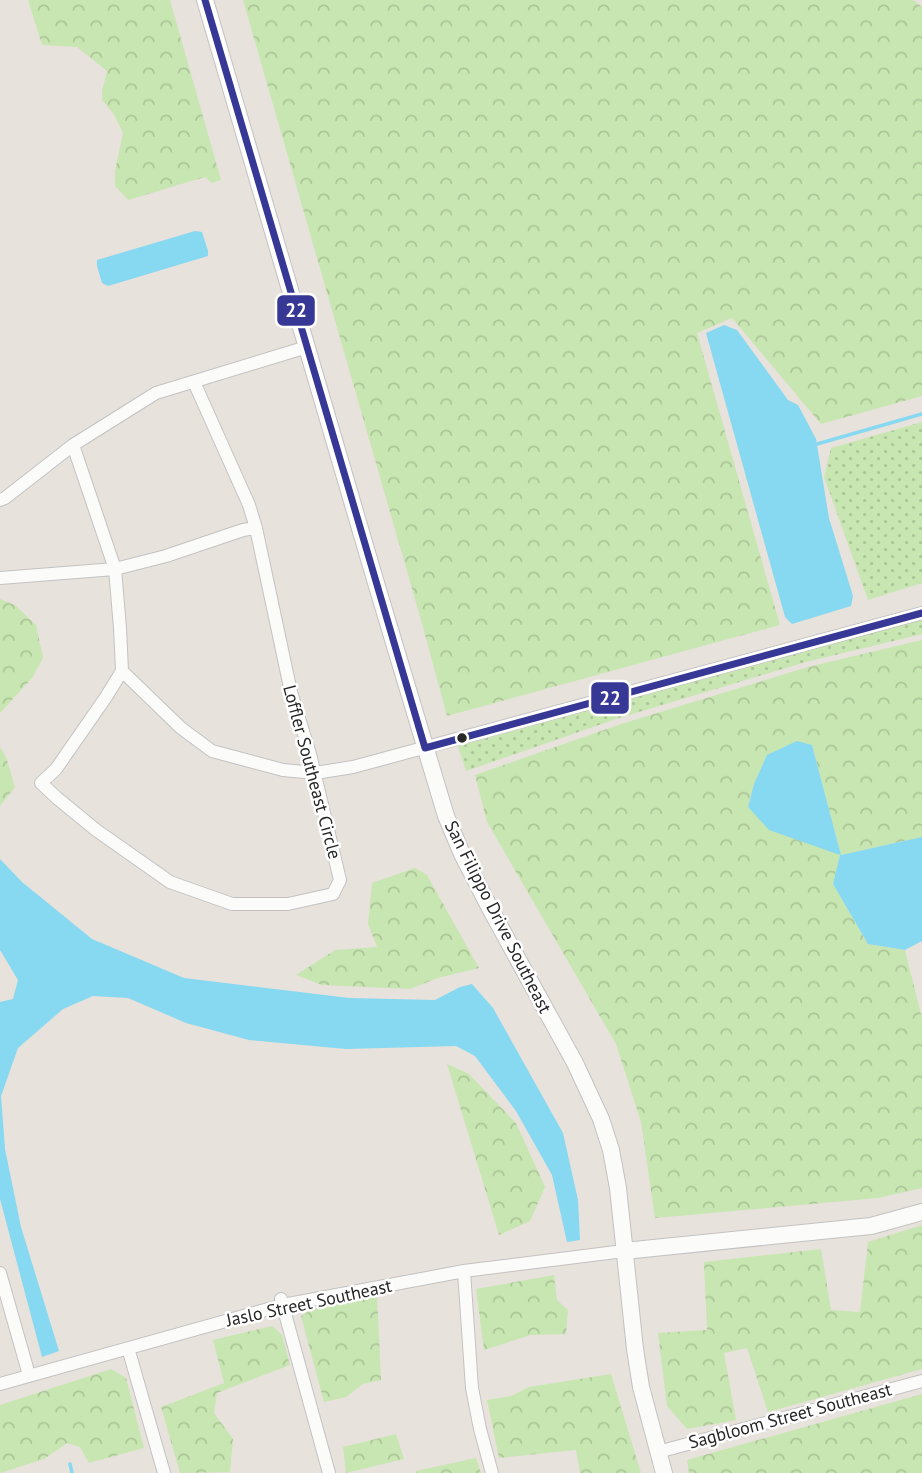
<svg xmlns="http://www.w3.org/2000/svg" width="922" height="1473" font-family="'PT Sans',sans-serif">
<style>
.grass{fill:url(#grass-dots)}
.forest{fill:url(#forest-crowns)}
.water{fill:#87d8f1}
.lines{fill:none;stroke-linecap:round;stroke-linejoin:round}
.stream{stroke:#87d8f1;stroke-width:3.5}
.street-casing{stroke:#c3c2c2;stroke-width:14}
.secondary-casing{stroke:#c3c2c2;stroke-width:18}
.street{stroke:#fbfbfa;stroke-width:12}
.secondary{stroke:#fbfbfa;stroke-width:16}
.bus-1-casing{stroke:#fff;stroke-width:12}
.bus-1{stroke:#373896;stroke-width:7}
.bus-dot{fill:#272727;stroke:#fff;stroke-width:2.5}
.labels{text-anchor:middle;stroke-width:5;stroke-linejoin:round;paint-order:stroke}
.street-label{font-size:18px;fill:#272727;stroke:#fff}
.line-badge{stroke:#fff;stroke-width:2.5}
.badge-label{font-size:19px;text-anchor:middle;font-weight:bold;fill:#fff}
</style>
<defs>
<pattern id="grass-dots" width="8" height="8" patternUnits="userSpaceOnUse" patternTransform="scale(1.75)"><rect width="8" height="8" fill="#c8e6b1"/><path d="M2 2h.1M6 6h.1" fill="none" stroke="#acc598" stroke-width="1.8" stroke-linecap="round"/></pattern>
<pattern id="forest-crowns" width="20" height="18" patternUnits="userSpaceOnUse" patternTransform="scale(1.75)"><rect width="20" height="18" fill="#c8e6b1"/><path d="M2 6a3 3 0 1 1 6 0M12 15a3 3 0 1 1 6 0" fill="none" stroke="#acc598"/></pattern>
</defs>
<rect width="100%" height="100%" fill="#e7e2dc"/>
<path class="grass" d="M922,422V583L868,600L824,477L831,448Z
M922,619V634L806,662L619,718L466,771L458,746Z"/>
<path class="forest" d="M28,0H170L221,180L212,183L205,177L128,200L115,186V171L123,133L113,113L102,100V91L107,71L77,47L42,45Z
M243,0H913L922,7V396L821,424L732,318L697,333L780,625L447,716L421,620Z
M0,599L15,605L36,625L43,658L32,678L0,713Z
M922,640V837L841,855L812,745L767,755L754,784L748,807L840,855L833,884L868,944L905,950L922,1018V1188L878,1198L655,1218L641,1122L616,1044L487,822L475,775L621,724L808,667Z
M0,747L6,757L15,787L0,806Z
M415,868L427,875L479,968L438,978L410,989L322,985L296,975L335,950L377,947L368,924L372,883Z
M447,1064L469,1074L516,1123L545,1187L530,1221L499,1235Z
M922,1225V1369L768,1412L747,1348L724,1353L736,1420L687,1429L667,1406L658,1333L707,1330L704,1262L821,1249L831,1310L860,1312L868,1242Z
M554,1275L557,1300L568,1310L566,1334L531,1335L484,1350L476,1289Z
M377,1293L381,1380L363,1384L346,1397L324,1402L301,1316L312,1309Z
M272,1326L282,1335L290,1365L217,1393L214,1413L233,1439L230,1472L180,1473L161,1407L224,1383L213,1340Z
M111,1369L126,1378L144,1448L89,1463L80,1447L67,1443L44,1459L0,1473V1405Z
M611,1374L641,1473H580L576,1450L499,1458L487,1400L511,1396L529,1387Z
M922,1394V1473H689L687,1460Z
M396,1434L404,1459L346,1473L343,1447Z
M476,1458L481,1473H416V1471Z"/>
<path class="water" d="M195,231L202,232L208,251V256L108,286L102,283L97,266V260Z
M724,325L737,330L788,400L798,405L816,439L829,518L853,596L851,606L792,624L785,617L706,333Z
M797,741L812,745L841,855L922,837V941L905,950L868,944L833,884L840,855L769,830L748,807L754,784L767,755Z
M0,859L22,882L92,939L184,978L349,998L435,1000L460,987L472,984L493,1008L563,1133L578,1200L580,1240L567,1242L552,1175L516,1111L475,1056L456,1046L346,1049L249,1040L186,1023L128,998L93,996L63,1009L18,1048L1,1096L5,1149L21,1227L59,1351L42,1357L0,1199V1002L13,999L18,980L0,950Z"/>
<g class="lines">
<path class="stream" d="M817,444L922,414
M70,1464L72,1473"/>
<g class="street-casing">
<path id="street" d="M73,445L115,569L120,628L122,671L106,697L56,769L41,783L57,798L96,830L170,882L232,904H288L333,894L340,880L310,754L291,692L256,528L249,505L194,382
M0,500L5,498L73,445L156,393L307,347
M0,578L115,569L166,556L243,530L256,528
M122,671L181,728L212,751L283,770L315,773L353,767L922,613
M464,1271L472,1388L480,1429L492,1473
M0,1273L29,1375
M281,1299L329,1473
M128,1348L164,1473
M0,1384L283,1305L464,1271L624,1251
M658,1452L922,1381"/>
</g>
<g class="secondary-casing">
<path id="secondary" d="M205,0L376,583L446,816L462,854L493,914L575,1063L601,1119L611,1150L618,1188L635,1349L641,1387L664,1473
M624,1251L871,1226L922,1212"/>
</g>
<use href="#street" class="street"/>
<use href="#secondary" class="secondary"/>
<g class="bus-1-casing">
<path id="bus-1" d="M205,0L425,748L922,613"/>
</g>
<use href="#bus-1" class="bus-1"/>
</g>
<circle class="bus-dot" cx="462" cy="738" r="6"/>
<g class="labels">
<g class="street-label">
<text transform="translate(312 772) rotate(75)" y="6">Loffler Southeast Circle</text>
<text transform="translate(498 917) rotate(63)" y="6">San Filippo Drive Southeast</text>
<text transform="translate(309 1303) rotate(-12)" y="6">Jaslo Street Southeast</text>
<text transform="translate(790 1416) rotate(-15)" y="6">Sagbloom Street Southeast</text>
</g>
</g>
<g class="line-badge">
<rect x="276" y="294" width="40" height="33" rx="7" fill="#373896"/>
<rect x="590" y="681" width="40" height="34" rx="7" fill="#373896"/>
</g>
<g class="badge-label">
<text x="296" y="317">22</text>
<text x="610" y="705">22</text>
</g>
</svg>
